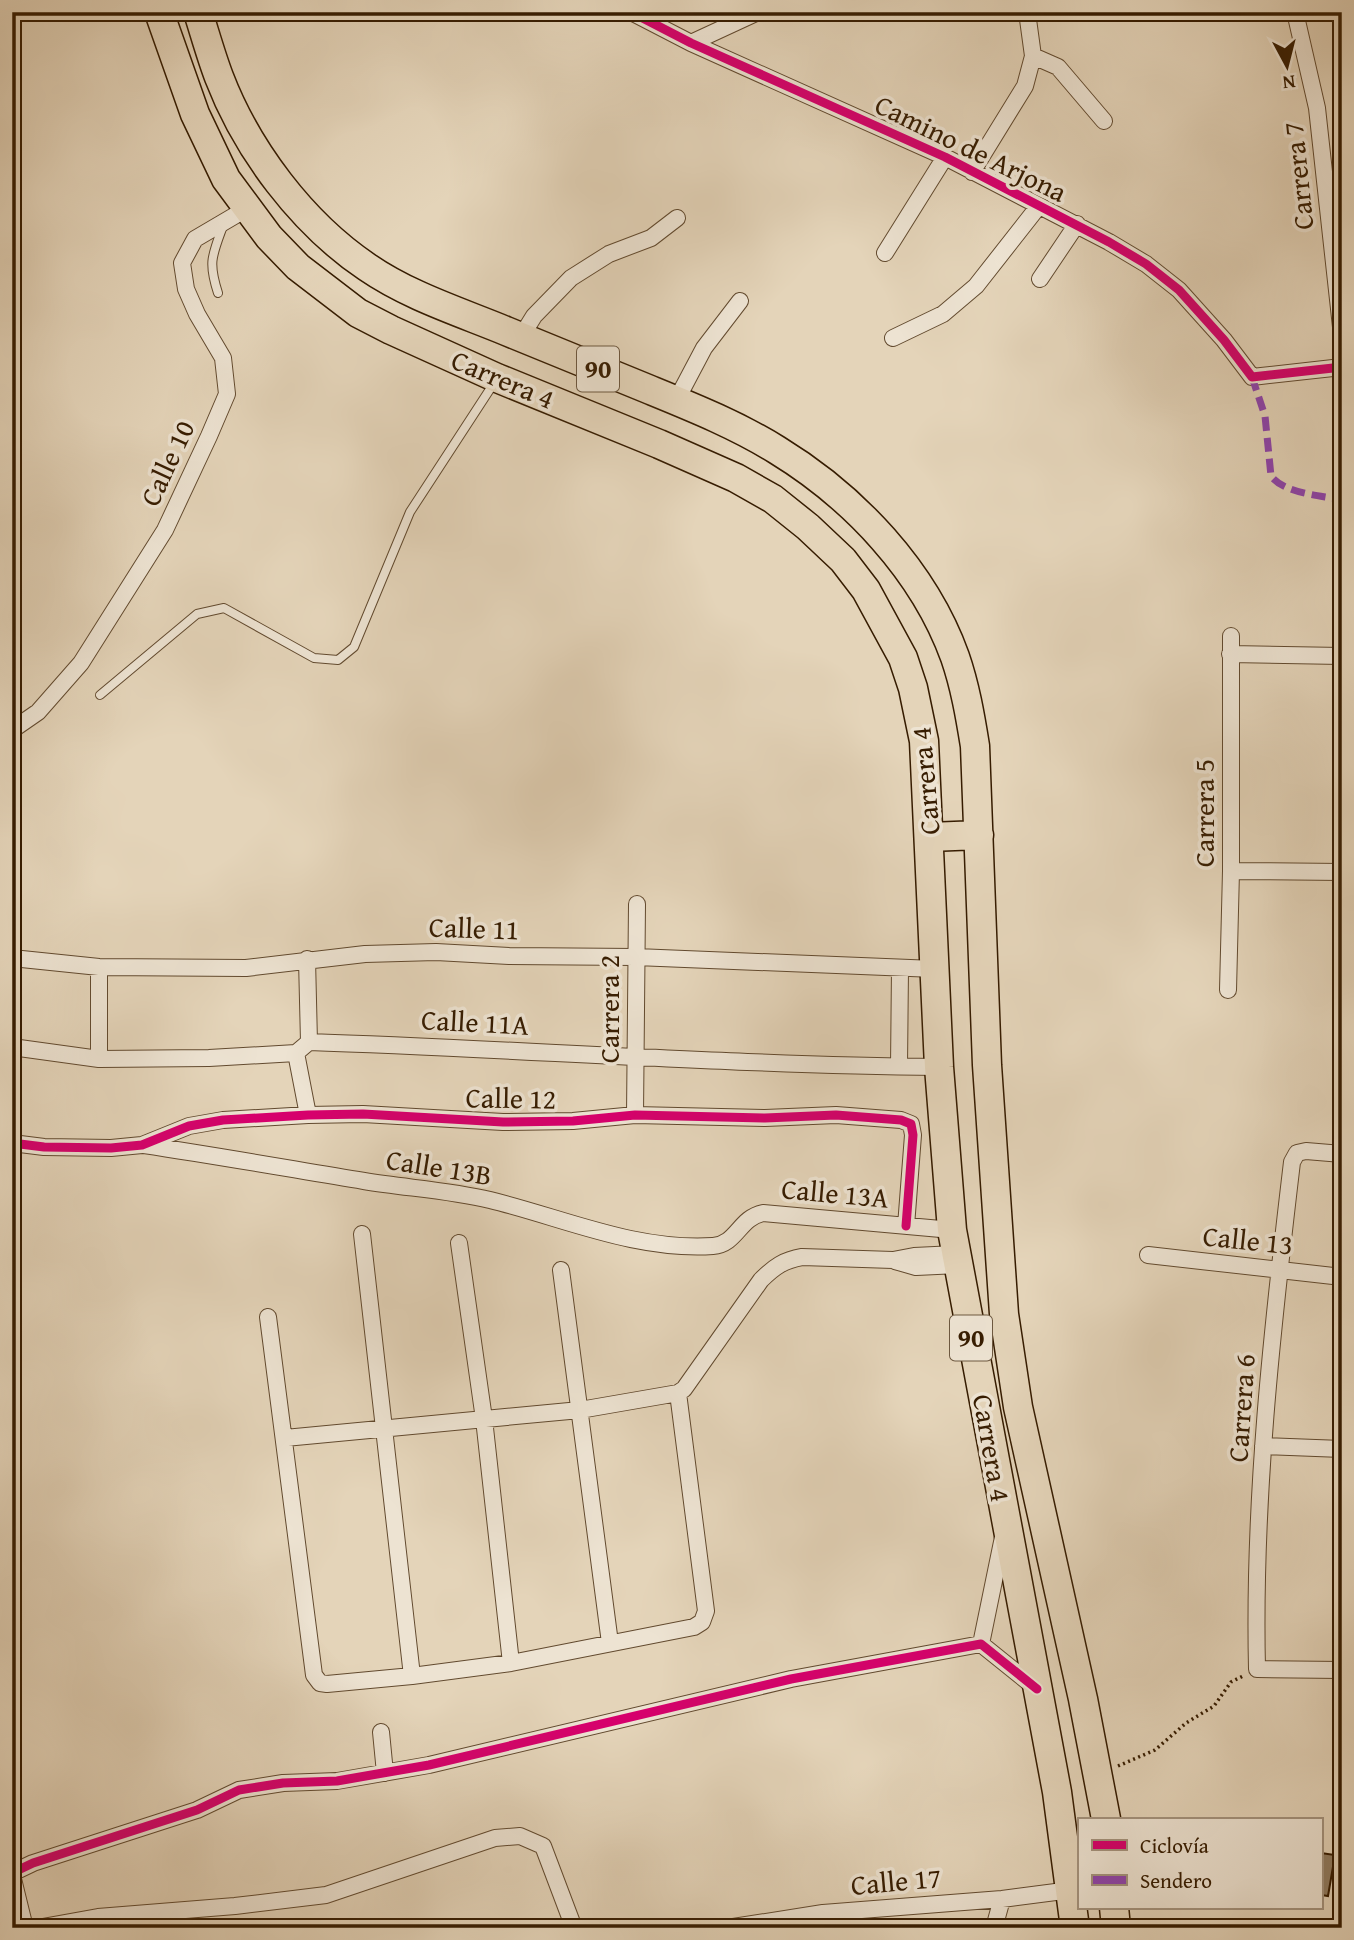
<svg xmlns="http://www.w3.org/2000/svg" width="1354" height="1940" font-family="'Gentium Book Plus',serif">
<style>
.building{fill:#907c61;stroke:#361c01;stroke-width:2}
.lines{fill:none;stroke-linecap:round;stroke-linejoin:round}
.lane-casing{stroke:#624a2f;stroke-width:10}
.street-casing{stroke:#624a2f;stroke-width:18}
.highway-casing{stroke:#361c01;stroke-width:31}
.path{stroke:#361c01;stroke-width:3.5;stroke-dasharray:2 3.5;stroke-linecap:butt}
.lane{stroke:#ede3d2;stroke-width:8}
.street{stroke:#ede3d2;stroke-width:16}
.highway{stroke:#e4d4b9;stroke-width:28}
.quiet{stroke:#8e44ad;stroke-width:7;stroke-dasharray:14 7;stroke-linecap:butt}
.cycleway-casing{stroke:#ede3d2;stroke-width:13}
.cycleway{stroke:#d6006c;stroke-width:9}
.labels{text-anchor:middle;stroke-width:7;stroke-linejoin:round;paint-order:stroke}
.shield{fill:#ede3d2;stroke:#6d5840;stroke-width:2}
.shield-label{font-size:26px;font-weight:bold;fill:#361c01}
.street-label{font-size:28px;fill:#361c01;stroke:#ede3d2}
</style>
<rect width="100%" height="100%" fill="#e4d4b9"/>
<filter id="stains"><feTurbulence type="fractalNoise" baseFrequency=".00286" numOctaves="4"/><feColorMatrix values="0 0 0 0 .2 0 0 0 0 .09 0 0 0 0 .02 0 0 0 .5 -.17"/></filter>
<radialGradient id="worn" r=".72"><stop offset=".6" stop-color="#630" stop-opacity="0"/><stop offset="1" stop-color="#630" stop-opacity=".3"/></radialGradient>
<path class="building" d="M1321,1853L1335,1855L1328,1896L1321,1895Z"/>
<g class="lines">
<g class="lane-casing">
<path id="lane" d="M218,293C208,262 212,256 223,226
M100,695L197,614L224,608L314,658L338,660L354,647L410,512L494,383"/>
</g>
<g class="street-casing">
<path id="street" d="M631,12L691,43L945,157L1109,242L1146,264L1179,290L1224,340L1252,377L1342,367
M1295,12L1317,108L1342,336
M691,43L758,12
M1033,56L1058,67L1104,121
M972,172L1025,86L1033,56L1027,12
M885,253L945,157
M1040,279L1077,224
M521,337L534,316L571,278L609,254L651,238L677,218
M893,338L943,314L976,286L1038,207
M676,401L704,348L740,301
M1230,654L1342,656
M12,730L38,712L81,663L165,530L209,436L227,394L223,358L197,314L186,289L182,263L195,239L246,209
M1231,871L1342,872
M12,958L99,967L246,968L365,954L436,952L509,956L636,957L935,969
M307,959L309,1042
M1228,990L1231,871V636
M12,1047L99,1059L209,1058L296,1053L309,1042C519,1049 729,1065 939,1067
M296,1053L308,1115
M99,1059V967
M899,1066L900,969
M635,1115L637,904
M12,1143L44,1147L111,1148L142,1145L189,1126L223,1120L308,1115L363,1114L503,1122L573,1121L635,1115L765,1118L836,1115L901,1120L911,1124L913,1135L906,1226
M144,1145C218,1156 291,1169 364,1181C406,1188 449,1190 490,1200C564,1218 635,1251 713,1246C737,1244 739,1218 763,1213L952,1230
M1342,1154L1306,1151L1297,1153L1292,1162C1272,1330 1253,1500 1257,1669L1342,1670
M362,1234L412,1676
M459,1243L484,1419L511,1663
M1148,1255L1342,1277
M895,1261L916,1267L958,1265
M561,1270L610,1643
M268,1317L314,1675L320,1683L327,1684L412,1676L511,1663L694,1627L702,1622L706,1611L678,1393
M285,1438L580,1410L678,1393L684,1389L761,1280C774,1267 784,1260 802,1257L893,1260L914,1256L956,1254
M1263,1446L1342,1449
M981,1644L1003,1537
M381,1732L385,1773
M12,1873L33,1863L197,1810L239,1790L283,1783L337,1781L429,1765L791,1679L981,1644L1037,1689
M12,1875L25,1928
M37,1928L98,1917L235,1906L326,1895L495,1838L520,1836L543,1846L574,1928
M727,1928L823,1913L1002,1899L1071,1890
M994,1928L1002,1899
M1338,1928L1342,1923"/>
</g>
<g class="highway-casing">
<path id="highway" d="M159,12L195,114L226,179L269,237L298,267L358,313L391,330L497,378L659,444L736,478L773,499L808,527L843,560L866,590L903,658L913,688L924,741L939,1067L952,1230L1057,1792L1075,1928
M198,12C205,34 211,56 219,77C247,150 302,223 367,267C409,296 460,312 506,331C554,351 601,370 648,389C692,407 737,425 777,450C854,497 924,571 955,657C965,686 970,715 975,746L987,1065L1004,1314L1018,1407L1083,1699L1106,1819
M930,837L979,835
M1114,1907L1116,1928"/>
</g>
<path class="path" d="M1118,1766L1155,1750L1186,1723L1214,1706L1231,1682L1243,1676"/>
<use href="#lane" class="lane"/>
<use href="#street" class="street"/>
<use href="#highway" class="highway"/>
<path class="quiet" d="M1252,377L1265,416L1271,476C1285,494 1320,495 1342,500"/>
<g class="cycleway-casing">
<path id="cycleway" d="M631,12L691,43L945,157L1109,242L1146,264L1179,290L1224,340L1252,377L1342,367
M12,1143L44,1147L111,1148L142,1145L189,1126L223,1120L308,1115L363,1114L503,1122L573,1121L635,1115L765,1118L836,1115L901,1120L911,1124L913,1135L906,1226
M12,1873L33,1863L197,1810L239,1790L283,1783L337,1781L429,1765L791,1679L981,1644L1037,1689"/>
</g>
<use href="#cycleway" class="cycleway"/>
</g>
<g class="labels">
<g class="shield">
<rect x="577" y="346.5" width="42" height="45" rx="5"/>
<rect x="950" y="1315.5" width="42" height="45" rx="5"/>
</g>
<g class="shield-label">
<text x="598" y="378">90</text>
<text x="971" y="1347">90</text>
</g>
<g class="street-label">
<text transform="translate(971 148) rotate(26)" y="10">Camino de Arjona</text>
<text transform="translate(1298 176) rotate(-96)" y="10">Carrera 7</text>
<text transform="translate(503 379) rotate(23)" y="10">Carrera 4</text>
<text transform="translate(167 463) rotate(-65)" y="10">Calle 10</text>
<text transform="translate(925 781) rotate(-95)" y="10">Carrera 4</text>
<text transform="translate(1204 813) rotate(-90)" y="10">Carrera 5</text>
<text transform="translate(474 928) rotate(2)" y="10">Calle 11</text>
<text transform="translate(609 1009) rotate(-90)" y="10">Carrera 2</text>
<text transform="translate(475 1022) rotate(3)" y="10">Calle 11A</text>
<text transform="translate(511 1098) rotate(1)" y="10">Calle 12</text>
<text transform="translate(439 1167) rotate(9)" y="10">Calle 13B</text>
<text transform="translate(835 1193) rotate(5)" y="10">Calle 13A</text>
<text transform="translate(1248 1240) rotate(6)" y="10">Calle 13</text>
<text transform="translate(1241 1408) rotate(-86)" y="10">Carrera 6</text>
<text transform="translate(992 1448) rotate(80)" y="10">Carrera 4</text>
<text transform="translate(896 1881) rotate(-5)" y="10">Calle 17</text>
</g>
</g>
<rect width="1354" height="1940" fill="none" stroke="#e4d4b9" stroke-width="42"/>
<rect x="14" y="14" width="1326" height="1912" fill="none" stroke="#361c01" stroke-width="3.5"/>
<rect x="21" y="21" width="1312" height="1898" fill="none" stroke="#361c01" stroke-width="2"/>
<rect x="1078" y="1818" width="245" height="91" fill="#ede3d2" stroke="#a4937e" stroke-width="2"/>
<rect x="1092" y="1840" width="35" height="10" fill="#d6006c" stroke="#a4937e" stroke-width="2"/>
<text x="1140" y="1853" font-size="21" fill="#361c01">Ciclovía</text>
<rect x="1092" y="1875" width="35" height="10" fill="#8e44ad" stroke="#a4937e" stroke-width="2"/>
<text x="1140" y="1888" font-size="21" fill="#361c01">Sendero</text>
<g transform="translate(1287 66) rotate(173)" stroke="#ede3d2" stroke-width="5" paint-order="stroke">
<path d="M0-5L12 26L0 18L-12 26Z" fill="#361c01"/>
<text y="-10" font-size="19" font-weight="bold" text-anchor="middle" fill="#361c01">N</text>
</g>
<rect width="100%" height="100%" filter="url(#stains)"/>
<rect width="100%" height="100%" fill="url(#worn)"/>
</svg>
